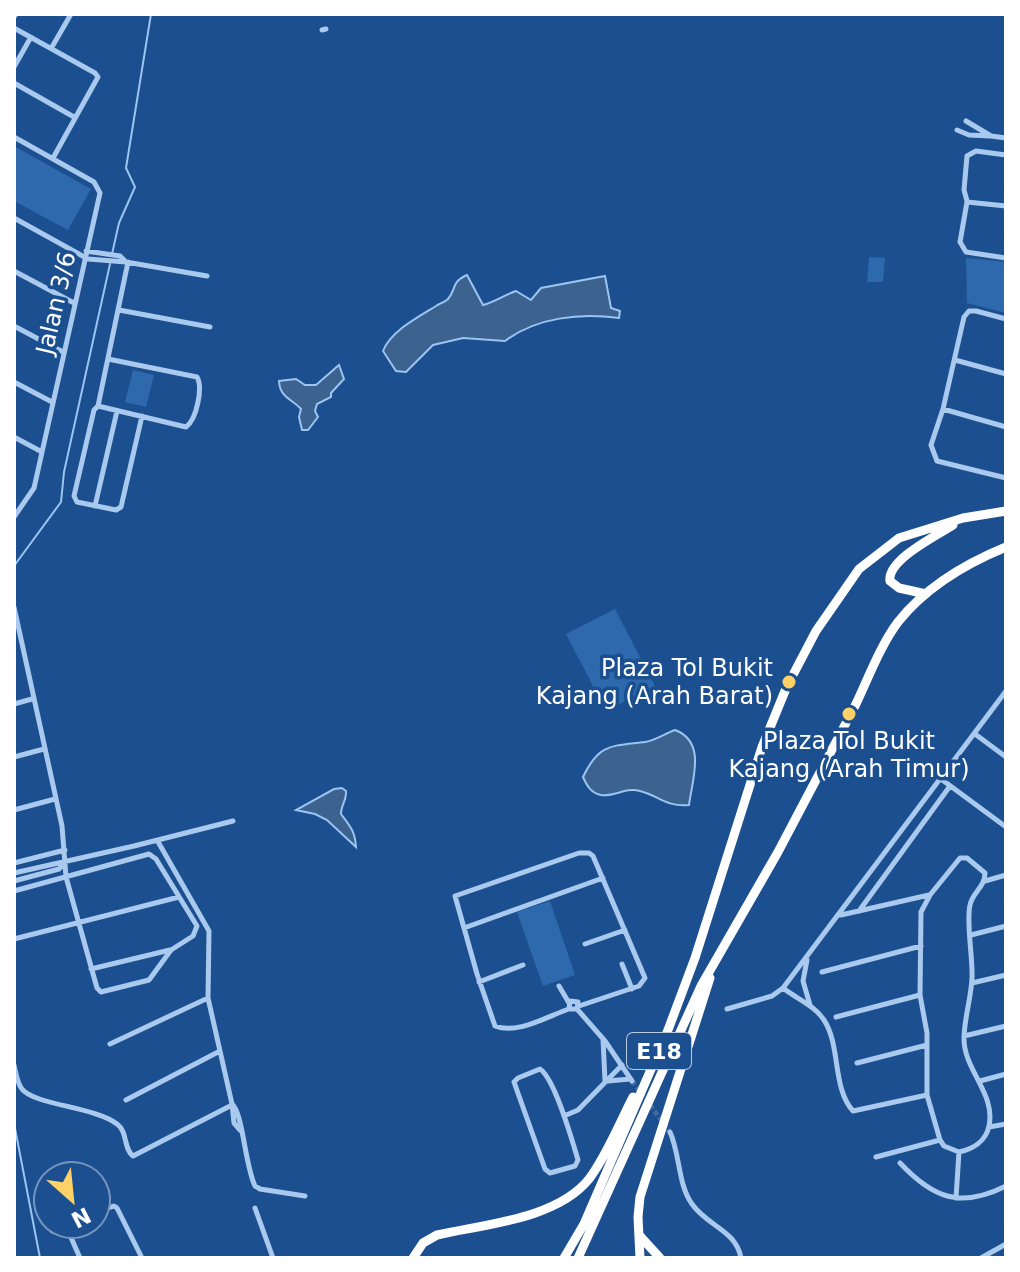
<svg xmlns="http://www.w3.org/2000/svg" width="1020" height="1272" font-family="'DejaVu Sans',sans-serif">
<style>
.green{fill:#2e69ad}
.water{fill:#3c6290;stroke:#9cc4f0;stroke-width:2}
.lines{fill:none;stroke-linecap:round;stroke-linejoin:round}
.stream{stroke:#9cc4f0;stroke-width:2}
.minor-tunnel{stroke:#3d69a0;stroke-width:5;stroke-dasharray:5 2.5;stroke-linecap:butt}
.motorway-tunnel{stroke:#3d69a0;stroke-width:9;stroke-dasharray:9 4.5;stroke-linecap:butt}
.minor{stroke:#a9c9ee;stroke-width:5}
.motorway{stroke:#fff;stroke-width:9}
.poi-dot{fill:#ffd166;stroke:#1b4f8f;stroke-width:3}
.labels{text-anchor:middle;stroke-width:7;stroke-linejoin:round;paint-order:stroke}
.shield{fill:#1b4f8f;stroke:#bbcadd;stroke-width:2}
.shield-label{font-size:22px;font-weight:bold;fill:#fff}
.street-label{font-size:24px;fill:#fff;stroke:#1b4f8f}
.poi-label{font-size:24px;fill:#fff;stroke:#1b4f8f;text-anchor:end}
</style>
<rect width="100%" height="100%" fill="#1b4f8f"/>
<path class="green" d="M14,146L91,189L68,230L14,201Z
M869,257L885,258L883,282H867Z
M966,258L1006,262V313L967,303Z
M133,370L154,375L146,407L125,402Z
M615,609L655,686L606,711L566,634Z
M550,901L575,975L543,986L517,912Z"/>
<path class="water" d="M467,275L483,305C495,302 504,295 516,291L531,300L541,288L605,276L611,308L620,311L619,318C580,313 537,317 505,341L463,338L433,345L406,372L396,371L383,351C391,331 418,317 436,306C439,304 445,302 448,299C457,288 451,282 467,275Z
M339,365L344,379L331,393V397L317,404L315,411L318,417L308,430H302L299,417L301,409C291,398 280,398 279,381L296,379L305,385H316Z
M675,730C707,742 692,780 689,805C665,807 660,796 640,791C625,787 615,797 601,795C591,793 587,786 583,777C599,743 612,746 645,742C654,741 666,733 675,730Z
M342,788L346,791C347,800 341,805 341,814C350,826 355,831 356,847L327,820L315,814L296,810L334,789Z"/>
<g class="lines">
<path class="stream" d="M112,254L119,223L135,187L126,168L151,14
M14,566L61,502L64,472L110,264
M14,1123L40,1258"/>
<path class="minor-tunnel" d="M632,1081L670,1132"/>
<path class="motorway-tunnel" d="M785,691L794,673"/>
<path class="minor" d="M14,17L16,14
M14,28L95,73L98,77L53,158
M322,30L326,29
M52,47L71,14
M14,67L31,37
M14,83L74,117
M966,121L991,136L1006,138
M957,130L969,135L990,136
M14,137L94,182L100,193L34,488L14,517
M967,201L964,190L967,156L976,151L1006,155
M1006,206L967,202L960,242L966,252L1006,258
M14,218L88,259L126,262L207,276
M86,251L120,256L126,262
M128,262L98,406L94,410L74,496L77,502L116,510L121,507L142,416
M14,271L74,303
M119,310L210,327
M1006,319L976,311H969L964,317L943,409L931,445L937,461L1006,478
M14,326L63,352
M955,360L1006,374
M14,382L52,402
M98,406L186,427C197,419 203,387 197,377L108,359
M943,409L1006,427
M14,437L42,452
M95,506L117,411
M14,607L62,826L66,877L97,988L101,992L149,980L171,950L193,936L197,926L156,859L149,854L14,891
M14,704L32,699
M975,734L1006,757
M14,757L44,749
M941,779L1006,827
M14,810L55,799
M157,840L209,931L208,998L232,1104L234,1123L240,1130
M960,858H967L985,873C985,887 972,893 970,905C966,923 973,958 972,978C971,999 964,1019 964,1039C964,1070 996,1094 989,1126C986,1141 973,1149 959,1152L944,1146L940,1140L927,1095V1033L920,995L921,912L930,895Z
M14,863L65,850
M14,873L134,846L233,821
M14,881L59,869L65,863
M985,881L1006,875
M859,911L950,786
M841,915L929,895
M464,928L603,878
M971,935L1006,926
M14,939L179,897
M585,944L625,930
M807,960L803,981L810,1005
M622,964L632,989
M91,969L170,950
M822,972L921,946
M479,982L523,965
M972,983L1006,975
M559,986L569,1003
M783,988C797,999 814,1005 824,1020C841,1046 832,1088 853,1111L927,1095
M569,1009C548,1016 517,1035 495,1026L477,974L455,896L579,853H589L593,856L645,978L639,986L579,1006
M577,1009L578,1002L570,1001L569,1009H577L605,1041L632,1081
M727,1009L772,996L783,988L1006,691
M836,1017L920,995
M964,1036L1006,1026
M603,1039L605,1081
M110,1044L208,998
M857,1063L927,1045
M14,1065C16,1073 17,1083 22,1089C34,1105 96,1107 117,1124C128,1132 123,1148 133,1156L232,1105
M540,1069C555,1079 572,1140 578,1160L575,1166L550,1173L545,1169L514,1082L518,1078Z
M608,1081L630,1079
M980,1081L1006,1074
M126,1100L220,1051
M232,1104C243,1113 245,1166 255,1186L260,1189L305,1196
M564,1116L578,1110L622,1065
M989,1127L1006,1124
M670,1132C680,1154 678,1185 692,1204C707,1226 736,1230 741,1258
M876,1157L940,1140
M900,1163C933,1198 960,1209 1006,1186
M956,1198L959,1152
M255,1208L273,1258
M96,1212L114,1206L117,1208L142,1258
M66,1226L80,1258
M52,1231L71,1224
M981,1258L1006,1244"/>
<path class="motorway" d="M926,594L899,588L890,581C887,560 936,536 953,525
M794,673L816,631L859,569L899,538L963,518L1006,511
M855,706C868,679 880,646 898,622C925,588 967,563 1006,547
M640,1236L660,1258
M413,1258L423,1243L437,1235C485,1224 557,1219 589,1179C607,1155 619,1124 633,1097
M564,1258L584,1224L668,1030L695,958L762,747L785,691
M578,1258L701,986L778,852L846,723
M640,1258L638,1217L640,1197L710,978"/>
</g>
<g class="poi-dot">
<circle cx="789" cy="682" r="8"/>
<circle cx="849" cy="714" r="8"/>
</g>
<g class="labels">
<rect class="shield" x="627" y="1033" width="64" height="36" rx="6"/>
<g class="shield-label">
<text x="659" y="1059">E18</text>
</g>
<g class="street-label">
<text transform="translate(56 303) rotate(-77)" y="8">Jalan 3/6</text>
</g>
<g class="poi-label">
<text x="773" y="676">Plaza Tol Bukit<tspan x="773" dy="28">Kajang (Arah Barat)</tspan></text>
<text x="849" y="749" text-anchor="middle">Plaza Tol Bukit<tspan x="849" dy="28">Kajang (Arah Timur)</tspan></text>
</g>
</g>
<rect width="1020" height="1272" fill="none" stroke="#ffffff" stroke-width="32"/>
<g transform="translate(72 1200) rotate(153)"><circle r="38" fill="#1b4f8f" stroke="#7695bc" stroke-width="2"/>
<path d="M0-6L14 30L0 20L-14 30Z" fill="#ffd166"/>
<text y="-12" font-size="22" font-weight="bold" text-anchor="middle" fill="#ffffff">N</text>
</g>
</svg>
